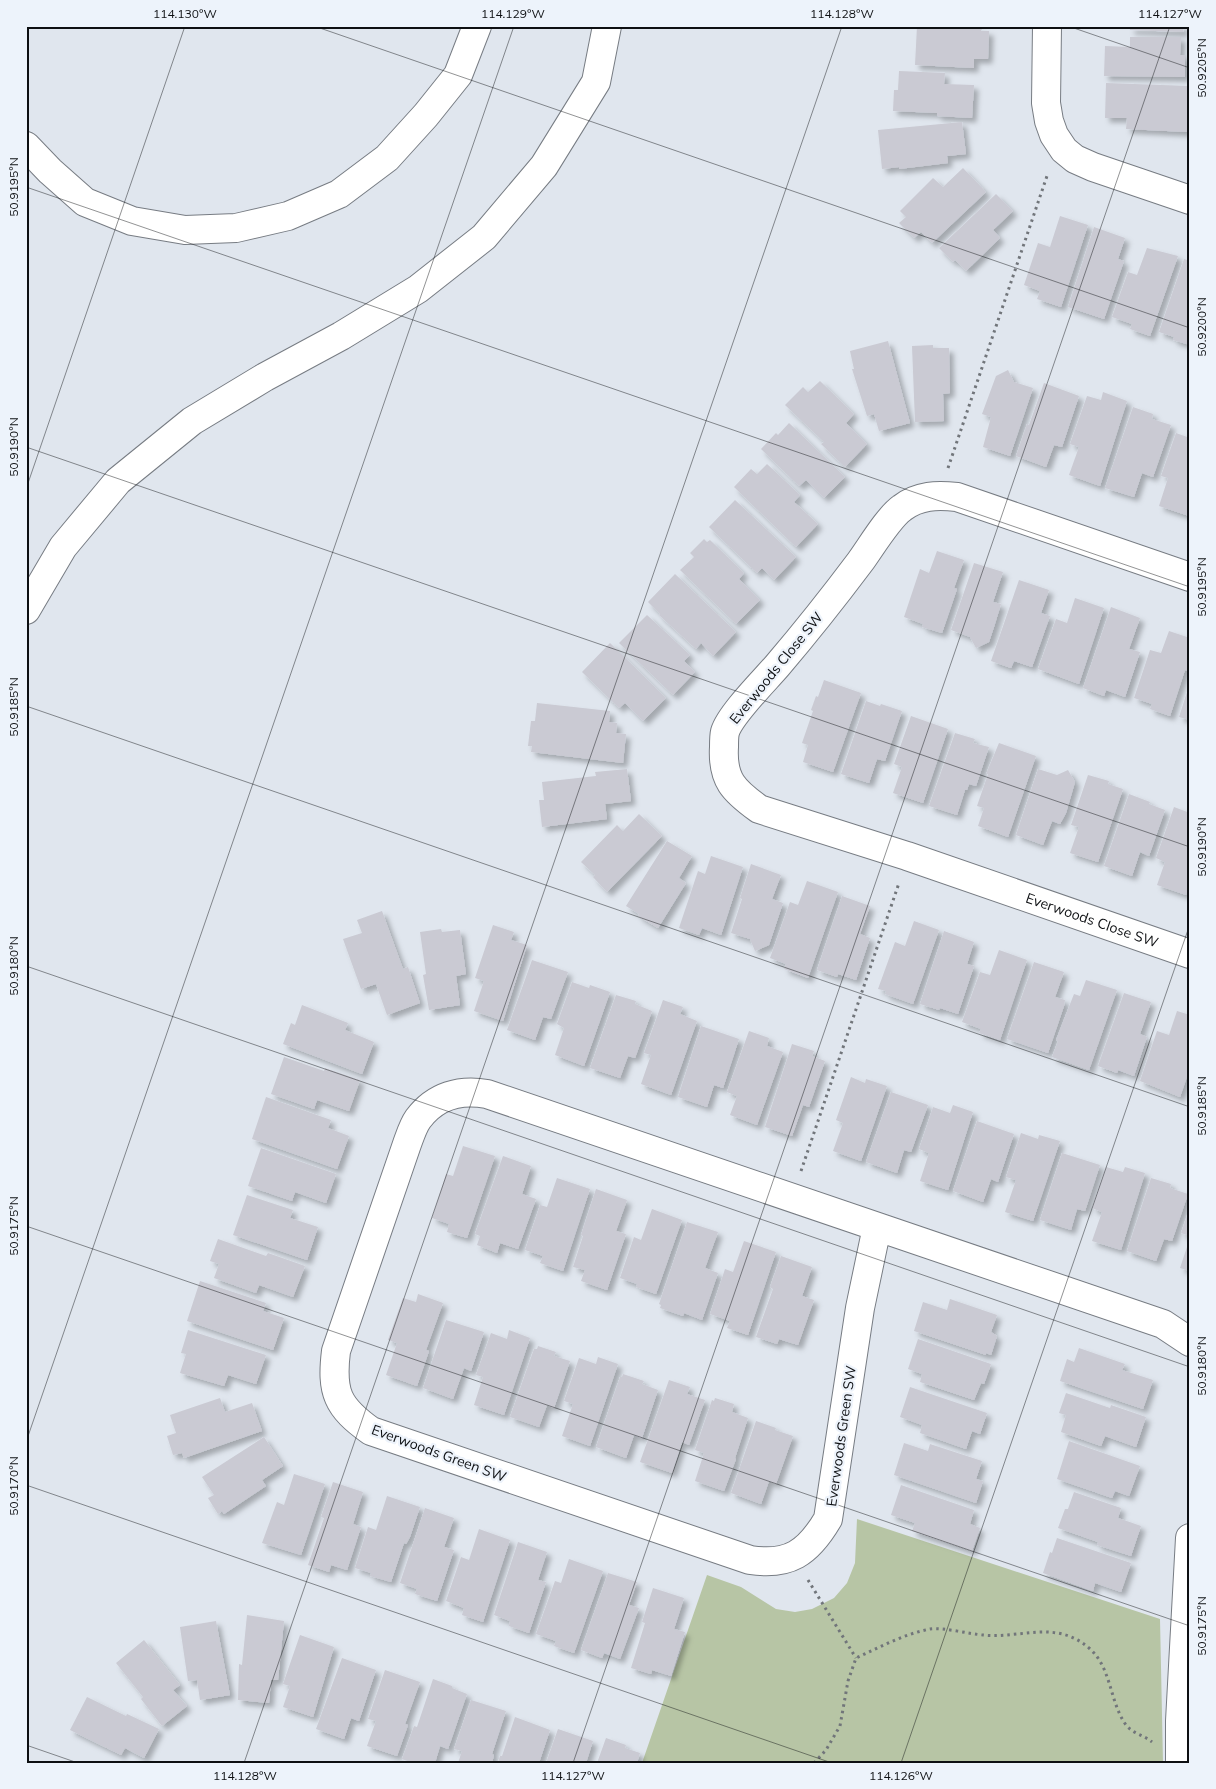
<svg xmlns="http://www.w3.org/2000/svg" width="1216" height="1789" font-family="Mulish,sans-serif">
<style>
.green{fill:#b7c5a5}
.building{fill:#cacad3;filter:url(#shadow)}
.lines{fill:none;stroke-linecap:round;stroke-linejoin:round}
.minor-casing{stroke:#777c83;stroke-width:30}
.motorway-casing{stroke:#777c83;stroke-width:30}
.path{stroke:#71757a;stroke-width:3;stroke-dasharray:2.5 4;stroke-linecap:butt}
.minor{stroke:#fff;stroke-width:28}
.motorway{stroke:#fff;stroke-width:28}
.ticks{fill:none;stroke:#0d0f12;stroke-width:1;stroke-opacity:0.45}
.labels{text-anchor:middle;stroke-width:4.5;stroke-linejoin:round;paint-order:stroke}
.street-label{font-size:14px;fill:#0d0f12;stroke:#edf3fb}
.neatline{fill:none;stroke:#0d0f12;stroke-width:2}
.ticks-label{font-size:12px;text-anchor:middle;fill:#0d0f12}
</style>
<defs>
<filter id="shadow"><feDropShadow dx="4.5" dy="4.5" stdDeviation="2.5" flood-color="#0004"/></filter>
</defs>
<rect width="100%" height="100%" fill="#e0e6ee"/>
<path class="green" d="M857,1519L1160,1619L1163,1763H642L707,1575L741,1587L776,1609L795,1612L812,1609L834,1598L847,1583L855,1563Z"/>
<path class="building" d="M917,26L982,29L981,31H989L988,59H974V68L915,65Z
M1130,26H1184L1183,32L1130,30Z
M1130,37H1181L1180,55H1185V77L1104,76L1105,46L1130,47Z
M899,71L945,73L944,84L974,85L972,118L937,116V113L893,111L894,90H898Z
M1106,83L1189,86L1190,114H1188L1187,132L1126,129L1127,118H1105Z
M962,122L966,154L947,156L948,163L899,169V167L882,169L878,130Z
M963,168L986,192L932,243L921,232L914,238L899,223L906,217L900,211L933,178L943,187Z
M996,194L1013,211L993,230L1000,238L966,271L955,260L953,262L939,248Z
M1060,216L1088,225L1061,307L1037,299L1040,291L1024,285L1038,243L1050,247Z
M1094,227L1125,238L1118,259L1124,261L1104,319L1068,307Z
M1147,248L1178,256L1150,336L1130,329L1132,324L1112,317L1128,272L1137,275Z
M1184,259L1190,261V345L1173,340L1174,337L1159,332Z
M888,341L910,423L879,431L874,414L867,416L852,369H854L850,351Z
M933,345V348H949L950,393L943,394L944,421L915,422L912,346Z
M1008,370L1014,382L1033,388L1010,456L983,447L991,417L982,414L996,376Z
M820,381L854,414L846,423L867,444L845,467L821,444L824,442L785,405L803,387L808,392Z
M1044,383L1079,396L1062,447L1054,445L1046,467L1016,456L1027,424L1029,425Z
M1103,392L1127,401L1100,486L1069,475L1079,447L1070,444L1087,396L1101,400Z
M1133,407L1153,414L1152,419L1171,425L1153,477L1142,473L1134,497L1105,488Z
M789,423L845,477L824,498L806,480L799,486L761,449L776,433L778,435Z
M1176,433L1190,438L1189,516L1159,506L1168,478L1161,476Z
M767,464L800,495L794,502L818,524L796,547L734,487L751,469L757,474Z
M735,500L796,557L774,580L762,568L757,573L709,527Z
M704,539L707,542L710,540L744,573L739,579L760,600L736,624L680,570L694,557L690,553Z
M937,551L964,560L954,588L957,589L942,633L922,627L923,624L904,617L920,569L929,573Z
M974,563L1003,572L993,602L1001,604L994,627L989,642L976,648L970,637L951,630Z
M675,574L736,632L713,656L701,643L696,649L659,615L660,614L648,602Z
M1019,580L1049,590L1041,613L1050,616L1032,667L1014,661L1011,668L991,661Z
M1075,598L1104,608L1079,684L1038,669L1056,619L1067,623Z
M1111,607L1140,618L1129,649L1140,652L1125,697L1106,690L1104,696L1083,688Z
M647,615L690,655L684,661L695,672L673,695L619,643Z
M1169,631L1190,638V669L1189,671L1185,670L1170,716L1150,709L1152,704L1134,698L1150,650L1161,653Z
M610,643L666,698L643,721L625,703L619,708L582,672Z
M824,680L861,693L833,772L803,762L808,745L802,743L813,711L811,710L816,696L818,697Z
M1189,686H1190V720L1179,717Z
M866,701L880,706L881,704L902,711L885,761L877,759L869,783L841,774Z
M537,703L610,711L609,722L617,723L616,733L626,734L623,763L531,752L532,746H528L531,721H535Z
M911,716L948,729L923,803L893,793L902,767L894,764Z
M955,733L975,739L973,743L989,747L976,786L969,784L967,790H965L957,815L929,806Z
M999,743L1036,756L1008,837L978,826L984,808L977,806L988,774H986Z
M627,769L631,801L605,804L607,819L542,827L539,800H544L542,782L596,776L595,772Z
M1038,769L1057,775L1068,770L1075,782L1066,813L1060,824L1052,821L1043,845L1016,835Z
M1088,775L1109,781L1108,784L1123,789L1098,862L1070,853L1079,827L1071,825Z
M1129,794L1150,802L1149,804L1165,810L1149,856L1140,852L1132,876L1104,866Z
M1174,807L1190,813V884L1186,895L1157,885L1165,862L1156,858Z
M639,814L662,836L607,892L593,877L595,875L581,862L617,825L623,831Z
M667,841L692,856L679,878L686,883L658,928L638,916L639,914L626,906Z
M711,856L743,867L721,935L702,928L699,935L679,928L698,871L705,874Z
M751,864L781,875L772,899L783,903L769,945L755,951L750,939L731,933L742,899L740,898Z
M807,881L838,892L808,978L784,969L786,964L770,958L790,902L798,905Z
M842,896L870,906L860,934L870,938L856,980L838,974L837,977L817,970Z
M382,911L403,969L408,967L420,1003L387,1015L376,984L361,989L343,939L362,933L357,920Z
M914,921L939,930L913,1004L885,994L886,991L878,989L895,942L905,946Z
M493,925L514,932L511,940L527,945L503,1021L474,1011L484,981L475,978Z
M441,929L442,932L460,930L466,974L456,976L460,1005L429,1010L423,975L426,974L420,932Z
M944,931L974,942L967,964L974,966L958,1014L940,1008L939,1010L920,1004Z
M999,950L1027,960L1000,1040L979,1033L981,1029L962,1022L980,972L990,975Z
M532,960L568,972L551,1019L543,1017L535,1040L507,1030Z
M1034,962L1064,972L1055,997L1065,1000L1064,1006L1048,1053L1007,1039Z
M1086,980L1117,990L1089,1070L1052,1057L1058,1041L1056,1040L1074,994L1080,996Z
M572,982L589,988L590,985L610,992L584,1066L555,1055L564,1028L557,1024Z
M1124,993L1151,1002L1140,1034L1147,1037L1134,1076L1118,1070L1117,1073L1098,1066Z
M616,995L636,1001L635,1004L652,1011L635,1058L628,1056L620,1078L590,1068Z
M663,1000L683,1007L680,1014L697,1021L671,1095L641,1084L651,1055L644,1053Z
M302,1005L348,1023L345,1030L374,1042L362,1074L283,1044L291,1023L295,1025Z
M1177,1011L1190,1015V1068L1180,1097L1140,1081L1157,1031L1169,1035Z
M701,1026L739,1039L723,1088L714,1085L707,1107L678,1097Z
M749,1031L769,1038L767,1046L783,1052L757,1125L730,1115L737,1096L727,1092Z
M792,1044L814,1051L812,1056L825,1061L809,1107L803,1105L792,1136L765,1127Z
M284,1057L324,1071L325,1068L360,1080L349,1111L317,1100L314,1109L271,1094Z
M851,1077L865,1083L866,1079L887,1086L861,1161L833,1151L843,1123L836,1120Z
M891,1092L928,1105L911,1152L904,1150L897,1173L866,1162Z
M266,1097L331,1120L328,1128L349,1136L337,1169L252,1139Z
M953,1105L973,1112L948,1190L920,1181L929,1153L919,1149L933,1107L950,1113Z
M977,1121L1014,1134L998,1182L991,1179L983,1202L953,1191Z
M1021,1133L1038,1139L1039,1135L1060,1141L1033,1221L1005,1212L1016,1180L1006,1177Z
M463,1146L495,1156L467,1238L447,1232L449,1224L432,1218L446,1174L453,1176Z
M261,1148L336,1174L326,1203L295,1192L292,1201L248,1186Z
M1062,1153L1100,1165L1085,1211L1077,1209L1071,1230L1040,1220Z
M503,1156L531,1166L522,1194L536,1199L518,1249L500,1243L497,1253L477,1245L480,1236L475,1234Z
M1106,1167L1123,1172L1125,1167L1145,1173L1121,1250L1092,1241L1102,1212L1092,1208Z
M557,1178L590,1189L563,1271L540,1263L543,1256L525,1250L540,1205L547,1207Z
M1151,1178L1171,1184L1170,1188L1188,1194L1172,1241L1164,1239L1156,1261L1127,1251Z
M596,1189L627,1200L616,1231L626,1234L607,1290L581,1281L585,1270L573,1267L583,1236L581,1235Z
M247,1195L293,1210L290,1218L318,1227L307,1260L233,1235Z
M1190,1207V1236L1181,1233Z
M652,1209L682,1220L656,1294L636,1287L637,1284L620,1278L634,1237L641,1240Z
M687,1222L718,1232L705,1268L718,1273L702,1320L684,1313L683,1316L660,1308L661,1305L659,1304Z
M1190,1238V1271L1180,1268Z
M218,1239L266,1256L268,1253L305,1266L293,1297L259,1285L256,1293L214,1278L219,1264L210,1261Z
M744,1241L776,1252L748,1335L727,1328L730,1321L710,1314L725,1269L733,1272Z
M781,1256L812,1267L802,1296L814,1300L798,1345L779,1339L777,1344L756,1337L773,1289L770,1287Z
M200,1281L266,1303L263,1311L284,1318L273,1350L187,1321Z
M418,1294L443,1303L426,1350L429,1351L417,1386L386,1375L397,1343L388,1340L403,1298L416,1302Z
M950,1299L997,1315L991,1332L997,1336L991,1355L986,1353V1355L914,1331L923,1302L947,1310Z
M446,1320L484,1332L471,1371L464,1368L453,1399L423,1388Z
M188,1330L266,1355L256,1384L228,1375L224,1386L180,1373L186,1354L181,1353Z
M509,1330L530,1338L504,1415L474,1405L483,1377L476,1375L491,1333L507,1339Z
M918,1339L991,1364L984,1384L981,1383L974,1400L920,1382L922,1374L908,1369Z
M538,1346L556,1352L554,1356L570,1361L554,1408L547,1405L539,1427L510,1417L534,1349H537Z
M1079,1348L1125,1364L1122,1370L1153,1380L1143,1409L1060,1381L1067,1359L1074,1362Z
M598,1357L618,1364L590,1446L562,1436L573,1404L564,1401L579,1358L596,1364Z
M623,1374L644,1381L642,1384L658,1390L642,1438L634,1435L626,1458L596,1447L620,1377H622Z
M669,1380L690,1387L687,1394L705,1400L689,1445L682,1442L672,1473L640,1462Z
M910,1387L987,1413L980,1434L972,1431L966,1449L920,1433L922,1425L900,1417Z
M1066,1393L1110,1408L1111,1405L1146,1417L1136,1447L1105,1436L1101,1446L1061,1432L1066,1415L1059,1413Z
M220,1398L225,1412L252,1403L262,1431L184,1458L182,1453L173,1455L167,1436L176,1433L170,1415Z
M715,1398L734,1404L732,1412L748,1418L735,1458L736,1459L724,1491L695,1481L704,1453L695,1450L712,1400L714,1401Z
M756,1421L776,1428L775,1430L793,1436L776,1484L769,1481L761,1504L731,1493Z
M264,1437L283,1466L262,1480L266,1486L224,1514L222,1511L218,1514L208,1498L214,1495L202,1477Z
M1069,1441L1140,1466L1129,1496L1115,1491L1112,1498L1057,1479Z
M904,1443L928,1451L930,1444L982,1461L976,1479L983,1481L976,1503L894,1475Z
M294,1474L325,1484L301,1555L262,1543L277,1502L284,1505Z
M333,1482L363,1492L353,1524L361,1527L347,1570L331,1565L329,1572L308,1565L324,1518L321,1517Z
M901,1485L974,1510L970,1524L980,1528L972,1551L912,1531L915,1523L891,1515Z
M1074,1492L1121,1508L1118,1518L1141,1526L1131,1556L1097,1545L1098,1542L1058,1528L1065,1509H1068Z
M387,1496L420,1507L410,1537L406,1544L404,1543L391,1582L370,1576L371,1573L355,1568L368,1527L376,1530Z
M425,1508L454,1518L444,1547L454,1550L437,1601L415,1594L417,1589L400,1583Z
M479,1529L510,1540L483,1622L462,1615L464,1608L446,1601L461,1557L469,1560Z
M1057,1538L1131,1563L1121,1592L1095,1583L1093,1591L1043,1573L1050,1552L1052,1553Z
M518,1542L547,1552L538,1580L546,1582L529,1633L509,1626L510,1621L494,1615Z
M569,1559L603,1571L574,1653L554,1646L556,1641L536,1634L555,1581L561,1583Z
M608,1573L637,1582L629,1605L639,1608L620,1659L604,1653L602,1658L581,1650Z
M653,1588L684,1598L674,1629L685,1632L671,1676L652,1670L651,1674L631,1668L645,1623L642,1622Z
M247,1615L284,1621L278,1680H271L269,1703L238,1700L239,1664L242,1665Z
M216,1621L230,1695L200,1700L197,1680L188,1681L180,1627Z
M300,1635L334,1647L313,1717L283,1707L290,1686L283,1684Z
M144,1640L180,1685L173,1690L187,1706L162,1726L141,1699L143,1697L116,1663Z
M342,1658L376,1670L359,1721L351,1718L344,1739L316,1729Z
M385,1670L420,1682L405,1724L408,1725L397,1756L367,1746L376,1721L368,1719Z
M433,1679L452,1686V1688L467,1694L448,1749L440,1746L435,1763H413L402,1759L414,1726L417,1727Z
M87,1697L126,1716L127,1714L159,1729L144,1758L125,1748L121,1755L70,1730Z
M471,1700L506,1711L492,1754L494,1755L492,1763H458L462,1751L454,1749Z
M515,1717L550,1730L539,1763H498L500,1756H502Z
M558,1729L593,1741L586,1763H546Z
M606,1738L626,1745L625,1748L640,1753L637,1763H597Z"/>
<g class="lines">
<g class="minor-casing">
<g id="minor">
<path d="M1047,26L1046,103L1049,121L1054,135L1064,150L1075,159L1093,167L1190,200"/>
<path id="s1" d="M1190,577L957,497C937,495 919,495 902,508C888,518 871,547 860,562C833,598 806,632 777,666C764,681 730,715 725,732C724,736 724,742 724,747C722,780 734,791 759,809L907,856L1190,954"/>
<path d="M877,1227L860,1308L828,1519C808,1553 789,1566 750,1560L371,1431C337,1407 331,1392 336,1351L407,1144C410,1136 413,1126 418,1119C435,1096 460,1089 487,1094L1163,1324L1190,1342"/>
<path d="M1180,1763V1721L1190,1538"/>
</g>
</g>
<g class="motorway-casing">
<path id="motorway" d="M26,146L50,171L85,202L132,221L185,230L236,228L288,216L339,194L387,158L426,115L458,75L477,26
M26,610L63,547L118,481L192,421L265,377L341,336L418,289L484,237L544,166L596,82L607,26"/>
</g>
<path class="path" d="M948,468L1048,173
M801,1171L899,883
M808,1580L856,1658
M814,1763L826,1750L840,1726L848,1681L856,1658C880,1647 904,1634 930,1629C943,1627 969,1634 983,1635C1021,1639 1055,1619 1089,1648C1112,1668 1109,1701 1126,1725C1133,1734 1144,1735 1152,1742"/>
<use href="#minor" class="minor"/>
<use href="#motorway" class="motorway"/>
</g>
<path class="ticks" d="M314,26L1190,328M1068,26L1190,68M26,187L1190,587M26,447L1190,847M26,489L185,26M26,706L1190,1107M26,966L1190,1367M26,1226L1190,1626M26,1442L514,26M26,1485L832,1763M26,1745L78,1763M244,1763L842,26M573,1763L1170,26M901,1763L1190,924"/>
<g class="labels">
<g class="street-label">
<text transform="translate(776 668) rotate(-51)" y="5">Everwoods Close SW</text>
<text dy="5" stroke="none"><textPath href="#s1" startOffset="1032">Everwoods Close SW</textPath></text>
<text transform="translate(841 1436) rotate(-82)" y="5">Everwoods Green SW</text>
<text transform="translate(439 1453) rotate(20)" y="5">Everwoods Green SW</text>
</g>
</g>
<rect width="1216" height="1789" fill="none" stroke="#edf3fb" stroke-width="55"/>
<rect x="28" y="28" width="1160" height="1734" class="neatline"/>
<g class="ticks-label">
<text x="185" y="18">114.130°W</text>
<text x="513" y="18">114.129°W</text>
<text x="842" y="18">114.128°W</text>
<text x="1170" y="18">114.127°W</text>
<text transform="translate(1202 68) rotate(-90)" y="4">50.9205°N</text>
<text transform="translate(14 187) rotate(-90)" y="4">50.9195°N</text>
<text transform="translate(1202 327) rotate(-90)" y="4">50.9200°N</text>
<text transform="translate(14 447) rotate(-90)" y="4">50.9190°N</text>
<text transform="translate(1202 587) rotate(-90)" y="4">50.9195°N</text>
<text transform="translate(14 707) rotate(-90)" y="4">50.9185°N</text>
<text transform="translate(1202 847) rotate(-90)" y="4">50.9190°N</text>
<text transform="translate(14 966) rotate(-90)" y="4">50.9180°N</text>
<text transform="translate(1202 1106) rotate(-90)" y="4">50.9185°N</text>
<text transform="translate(14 1226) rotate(-90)" y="4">50.9175°N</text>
<text transform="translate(1202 1366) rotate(-90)" y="4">50.9180°N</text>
<text transform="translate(14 1486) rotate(-90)" y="4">50.9170°N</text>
<text transform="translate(1202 1626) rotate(-90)" y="4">50.9175°N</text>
<text x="245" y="1780">114.128°W</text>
<text x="573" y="1780">114.127°W</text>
<text x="901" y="1780">114.126°W</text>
</g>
</svg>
